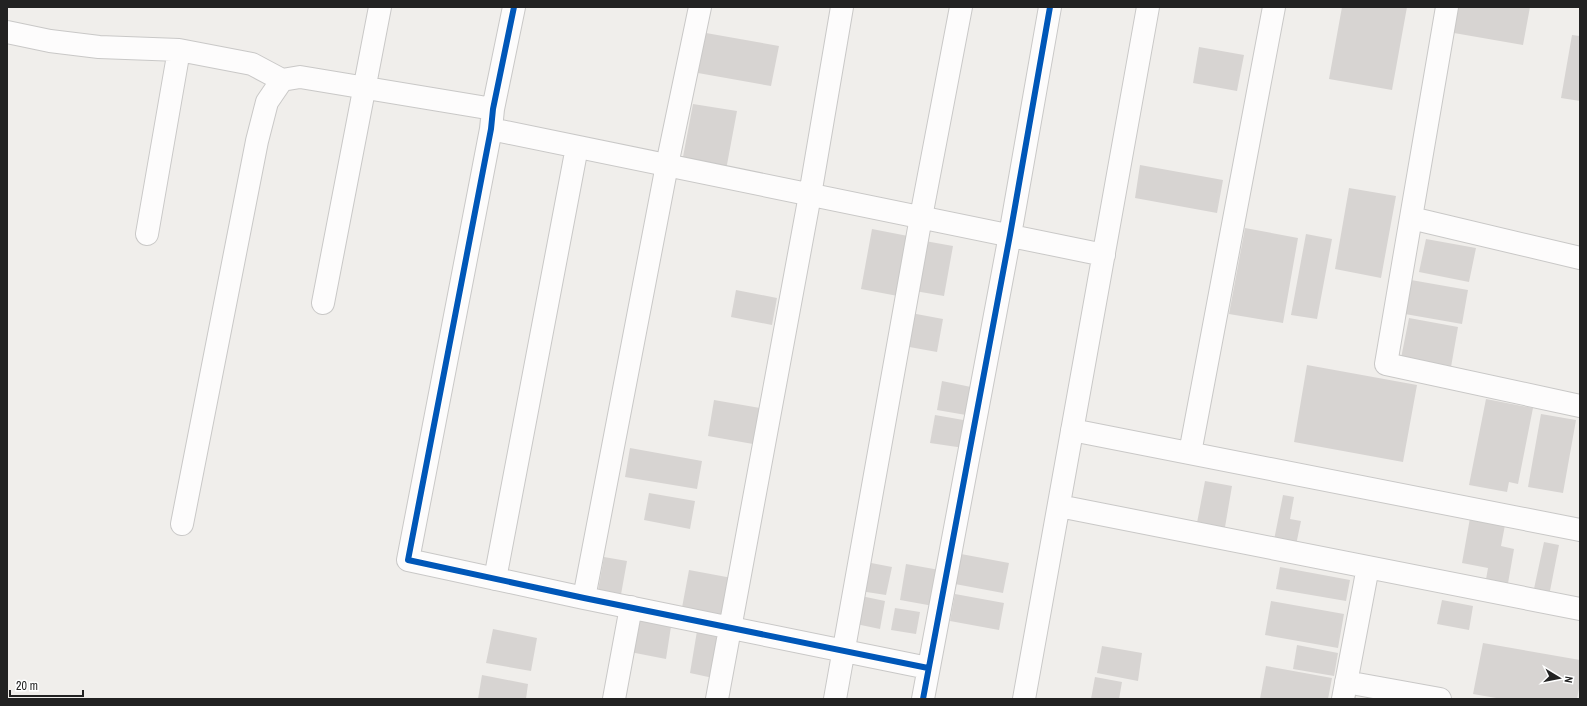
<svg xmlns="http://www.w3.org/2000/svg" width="1587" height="706" font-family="'Archivo Narrow',sans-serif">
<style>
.building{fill:#d7d4d2}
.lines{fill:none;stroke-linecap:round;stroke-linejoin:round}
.minor-casing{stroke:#c9c8c7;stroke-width:24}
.minor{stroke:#fdfcfc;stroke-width:22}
.cycleway-casing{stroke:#fff;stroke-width:8}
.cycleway{stroke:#0057b8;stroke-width:6}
</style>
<rect width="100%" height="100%" fill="#f0eeeb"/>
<path class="building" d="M1342,7H1407L1392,90L1329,79Z
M1458,7H1530L1523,45L1454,33Z
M706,33L779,46L771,86L698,73Z
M1572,35L1580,36V101L1561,98Z
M1199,47L1244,55L1237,91L1193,83Z
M693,104L737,111L726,170L682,162Z
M1140,165L1223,180L1217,213L1135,198Z
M1349,188L1396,196L1381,278L1335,269Z
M1245,228L1298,238L1283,323L1229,314Z
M872,229L913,237L903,297L861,289Z
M1306,234L1332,239L1317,319L1291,315Z
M1426,239L1476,248L1469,282L1419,272Z
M925,241L953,246L944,296L915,291Z
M1411,280L1468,290L1462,324L1405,314Z
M736,290L777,298L772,325L731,317Z
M911,313L943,319L937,352L904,346Z
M1409,318L1458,327L1451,367L1401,358Z
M1307,365L1417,385L1403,462L1294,442Z
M942,381L971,387L966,415L937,410Z
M1486,399L1533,408L1518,484L1509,482L1507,492L1469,485Z
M714,400L760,408L753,444L708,436Z
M1541,414L1576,420L1563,493L1528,487Z
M935,415L969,421L964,448L930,443Z
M630,448L702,461L697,489L625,477Z
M1205,481L1232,486L1224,533L1196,528Z
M649,493L695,501L690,529L644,520Z
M1283,495L1294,497L1290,519L1301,521L1296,545L1274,540Z
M1470,518L1505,525L1501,546L1514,549L1507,589L1485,585L1488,568L1462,563Z
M1544,542L1559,545L1548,601L1532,598Z
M961,554L1009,563L1003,593L955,584Z
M604,557L627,561L620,600L597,596Z
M866,562L892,567L886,595L860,591Z
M906,564L945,571L939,607L900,600Z
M1280,567L1350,580L1346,601L1276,589Z
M689,570L732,578L725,621L681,613Z
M955,594L1004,603L999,630L950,621Z
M861,596L885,601L880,629L856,624Z
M1442,600L1473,606L1469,630L1437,624Z
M1271,601L1344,614L1338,648L1265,635Z
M895,608L920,612L916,634L891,630Z
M637,613L672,620L666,659L630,652Z
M493,629L537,638L531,671L486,663Z
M697,631L721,636L713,678L690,673Z
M1483,643L1580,660V683L1577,699H1502L1473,694Z
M1297,645L1338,653L1334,676L1293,669Z
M1102,646L1142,653L1138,681L1097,673Z
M1266,666L1332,678L1328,699H1260Z
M482,675L528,684L526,699H478Z
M1095,677L1122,682L1119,699H1091Z"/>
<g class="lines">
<g class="minor-casing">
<path id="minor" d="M514,7L493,109L491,129L408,560L584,598L928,668
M1447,7L1386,364L1580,406
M7,32L50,41L99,47L179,50L252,64L282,80
M491,129L1104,255
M1411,218L1580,258
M147,234L179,50
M323,303L380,7
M1072,430L1580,530
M1190,453L1274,7
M1059,506L1580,609
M182,524L257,141L267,102L282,80L300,77L493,109
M495,579L577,147
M584,598L667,165L700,7
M1346,682L1440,699
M614,699L631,607
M717,699L810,195L842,7
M835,699L921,217L961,7
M923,699L1010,235L1050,7
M1024,699L1148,7
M1343,699L1368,567"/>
</g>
<use href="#minor" class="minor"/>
<g class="cycleway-casing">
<path id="cycleway" d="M514,7L493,109L491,129L408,560L584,598L928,668
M923,699L1010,235L1050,7"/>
</g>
<use href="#cycleway" class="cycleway"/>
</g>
<rect width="1587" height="706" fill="none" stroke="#222222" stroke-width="16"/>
<g transform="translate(1559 678) rotate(100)" stroke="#ffffff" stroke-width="3" paint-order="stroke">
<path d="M0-3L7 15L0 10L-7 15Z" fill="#222222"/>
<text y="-6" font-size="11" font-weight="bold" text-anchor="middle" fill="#222222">N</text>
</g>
<path d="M10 690v6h73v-6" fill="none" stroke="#222222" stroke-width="2"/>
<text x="16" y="690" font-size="12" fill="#222222" stroke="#ffffff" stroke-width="3" paint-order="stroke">20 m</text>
</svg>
